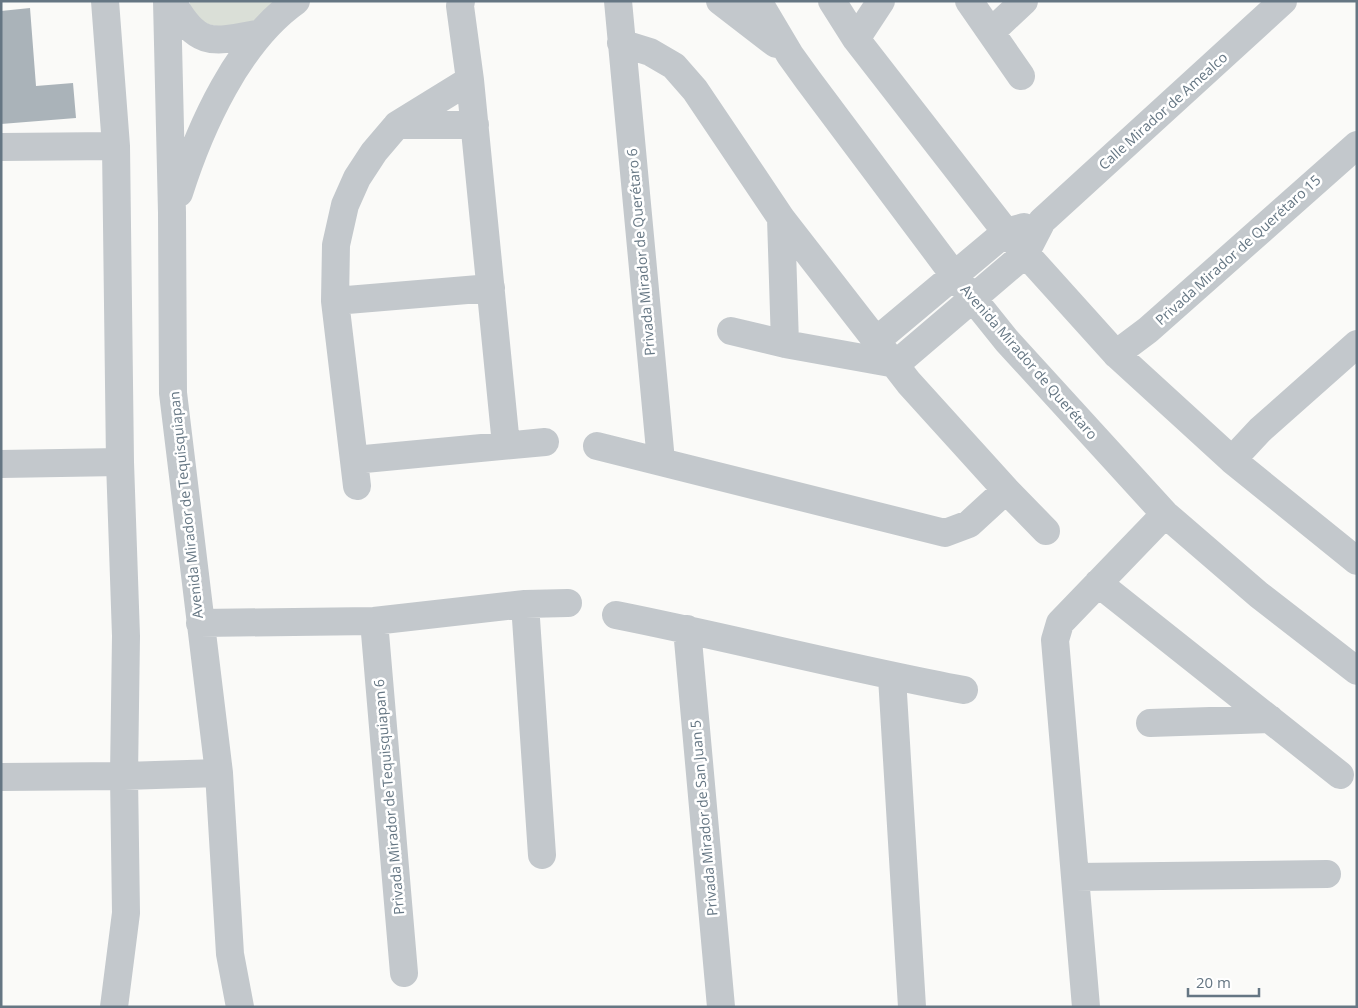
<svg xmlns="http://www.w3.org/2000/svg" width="1358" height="1008" font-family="'Open Sans',sans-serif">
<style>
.green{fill:#dadfd7}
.building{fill:#aab3b9}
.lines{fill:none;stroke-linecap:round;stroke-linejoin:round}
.street{stroke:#c3c8cc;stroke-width:28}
.labels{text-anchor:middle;stroke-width:5;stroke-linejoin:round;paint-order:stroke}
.street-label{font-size:14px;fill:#657683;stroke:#fff}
</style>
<rect width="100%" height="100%" fill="#fafaf8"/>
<path class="green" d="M190,1H287L245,34L190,19Z"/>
<path class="building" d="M30,8L36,86L73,83L76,118L1,124V11Z"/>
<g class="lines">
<path class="street" d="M105,1L116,146L120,462L126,636L124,776L126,913L114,1007
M167,1L172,213L173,393L219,773L230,954L240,1007
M172,1C198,49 213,42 261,33
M461,1L460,6L470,80L506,445
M618,1L661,461
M720,1L776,44
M758,1L790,55L808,80L954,275L1007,341L1165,514L1259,595L1357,671
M832,1L856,39L1006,232L1116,354L1232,460L1357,561
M969,1L1021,76
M991,32L1024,1
M856,39L881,1
M621,43L650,52L674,66L695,90L781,218L909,383L1006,490L1046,531
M397,125H475
M1,147L116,146
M179,193C200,127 238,42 296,1
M781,218L785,344
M335,301L491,288
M731,331L785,344L896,364L1025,254L1042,221L1283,1
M877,340L1006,232L1024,227
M1116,354L1148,330L1357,145
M597,446L945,533L969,524L1006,490
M354,460L545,442
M1232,460L1260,430L1357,344
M1,464L120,462
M357,486L335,301L336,245L345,205L357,178L374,152L397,125L470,80
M1098,583L1340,775
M525,604L542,855
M616,615C732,638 847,668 964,690
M374,621L404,973
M200,623L374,621L525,604L568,603
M687,629L721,1007
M892,677L912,1007
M1150,723L1270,719
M1,777L124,776L219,773
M1075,877L1327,874
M1086,1007L1055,640L1060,623L1165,514"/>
</g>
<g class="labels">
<g class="street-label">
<text transform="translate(1163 111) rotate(-42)" y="5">Calle Mirador de Amealco</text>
<text transform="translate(1238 250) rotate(-42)" y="5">Privada Mirador de Querétaro 15</text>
<text transform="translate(641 252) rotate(-95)" y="5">Privada Mirador de Querétaro 6</text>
<text transform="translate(1029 362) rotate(49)" y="5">Avenida Mirador de Querétaro</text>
<text transform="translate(186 505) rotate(-96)" y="5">Avenida Mirador de Tequisquiapan</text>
<text transform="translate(389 797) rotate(-95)" y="5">Privada Mirador de Tequisquiapan 6</text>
<text transform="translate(704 818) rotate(-95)" y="5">Privada Mirador de San Juan 5</text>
</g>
</g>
<rect width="1358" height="1008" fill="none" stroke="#657683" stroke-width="5"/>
<path d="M1188 988v8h71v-8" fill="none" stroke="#657683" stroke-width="2.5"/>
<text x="1196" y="988" font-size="15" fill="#657683" stroke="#ffffff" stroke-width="4" paint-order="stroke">20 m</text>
</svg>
